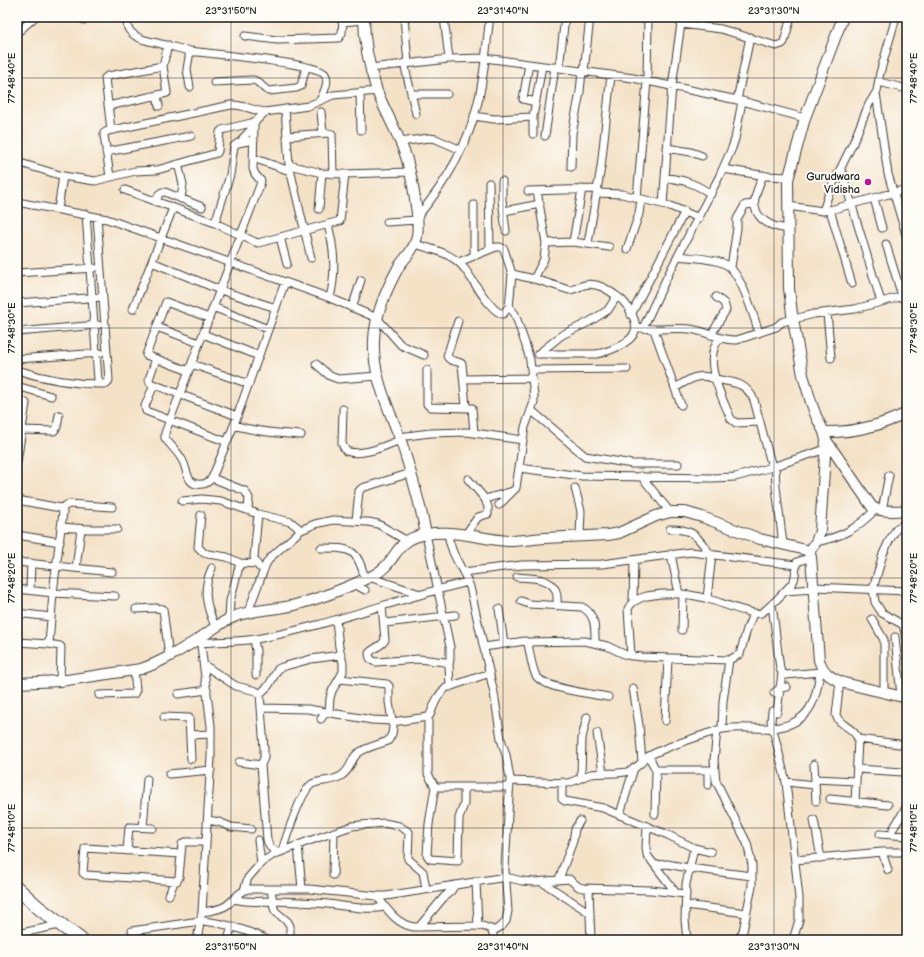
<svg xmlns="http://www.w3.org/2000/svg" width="924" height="957" font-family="'Balsamiq Sans',sans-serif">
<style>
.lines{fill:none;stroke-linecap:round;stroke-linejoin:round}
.street-casing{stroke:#3c3a36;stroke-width:9}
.secondary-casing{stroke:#3c3a36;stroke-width:12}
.highway-casing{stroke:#3c3a36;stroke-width:15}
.street{stroke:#fff;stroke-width:7}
.secondary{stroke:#fff;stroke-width:10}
.highway{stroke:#fff;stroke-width:13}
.ticks{fill:none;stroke:#1c1c1c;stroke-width:1;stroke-opacity:0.45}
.poi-dot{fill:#b5179e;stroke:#fdfcf7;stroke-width:1.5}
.labels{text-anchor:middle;stroke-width:4;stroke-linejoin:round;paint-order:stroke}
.poi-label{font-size:11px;fill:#1c1c1c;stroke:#fdfcf7;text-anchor:end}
.neatline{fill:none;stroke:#1c1c1c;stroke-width:1.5}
.ticks-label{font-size:10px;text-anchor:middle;fill:#1c1c1c}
</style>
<rect width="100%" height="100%" fill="#fdfcf7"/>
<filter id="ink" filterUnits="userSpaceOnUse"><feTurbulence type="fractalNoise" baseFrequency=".025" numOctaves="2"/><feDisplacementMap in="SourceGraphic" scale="8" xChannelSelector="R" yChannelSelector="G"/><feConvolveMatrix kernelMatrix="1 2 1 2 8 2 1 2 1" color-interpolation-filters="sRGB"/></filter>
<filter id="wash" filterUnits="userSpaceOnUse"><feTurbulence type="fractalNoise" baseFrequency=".012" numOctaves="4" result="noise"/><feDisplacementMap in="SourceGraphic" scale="16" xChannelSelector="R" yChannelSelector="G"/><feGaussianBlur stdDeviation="0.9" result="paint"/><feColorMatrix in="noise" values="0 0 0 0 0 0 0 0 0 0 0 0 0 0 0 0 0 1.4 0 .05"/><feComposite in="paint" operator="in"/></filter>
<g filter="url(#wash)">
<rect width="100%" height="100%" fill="#f4e2c7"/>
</g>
<g filter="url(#ink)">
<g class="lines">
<g class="street-casing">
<path id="street" d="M129,17C127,22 126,27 130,31C137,40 151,41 161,44C171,46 180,49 190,51C210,54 317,63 325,74C330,82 323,93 320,101
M404,17L408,63
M444,17L449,59
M639,17L648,21
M84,20L86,17
M342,22L364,20
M681,24L721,29L776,46L782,44L784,42L791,17
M17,33L35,17
M245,36L277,40L339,38L342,33L343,17
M404,63L416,114
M529,64L523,99L536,102
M370,68L449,59L485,58L633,78L742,101L805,118
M559,68L565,17
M584,71L590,17
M214,82L253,80C260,81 262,89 269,91L296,88L301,86L306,67
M879,82L907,89
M190,87L187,69L190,51
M360,92L361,130
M876,93L888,174L907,238
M411,94H447
M157,96L159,106
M737,100L750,37
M108,106L167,93L163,66L168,45
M285,109L289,165L311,258
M321,112L323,133
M474,116L494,119L533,117
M254,122L253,169L255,174L261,181L260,185L165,433V438C170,445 177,451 181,458C188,467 185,487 202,484C207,484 209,481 212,478L234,425L285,282
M111,130L105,78L108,76L163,66
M533,134V117L542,66
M287,136L328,133L332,134L333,174
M545,136L555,67
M241,142L243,138L254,126
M400,142L429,138L436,139L461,150
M667,148L691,152L702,156
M106,152L191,136
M253,158L290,171
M17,162L63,176L95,181L135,171L157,170L217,153L218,151L220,132L222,130L251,123L256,121L265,112
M178,164L183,184L181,199
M289,165L322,173L345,174L410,172
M571,167L572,134L580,92L582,71
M723,169L767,176L789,177
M841,169L881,302
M763,175C757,192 748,205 762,219C770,226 777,227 788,229
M110,177L104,135V133L108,131L231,105C243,104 253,111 265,112L308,106L333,95L378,91
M665,178C683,179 696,184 711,194
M502,181V200L506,231
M489,183L490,249
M125,190L215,223L255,242L258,243L340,221L345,174
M528,191L598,189
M597,193L622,194L670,206L699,218
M637,198L647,81L648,17
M874,198L882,228
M17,202L107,219L330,298L377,318L401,345L424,355
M156,202L159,194L162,192H165L202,207
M663,204L672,86L681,24L680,17
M474,205V256
M788,206L823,211L830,190L853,143L869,104L877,91L880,73L896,17
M58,209L63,176
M319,209L322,173
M830,210L907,189
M504,211L540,204
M823,211L830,210L852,284
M86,214L98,380L101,384H107L109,380L97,217
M417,217C446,183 468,146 478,102C485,74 486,45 490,17
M387,222L417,220
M215,223L230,175L234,146L238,143L254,140
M328,225C335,250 336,273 330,298
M280,237L287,264
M573,242L582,189
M546,243L573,242L609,247
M588,243L601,167L611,75
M415,244C431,249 453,253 464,268C472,278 491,313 503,314L507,309H511L515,314L526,346L530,360L534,397V402L525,427L523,440L516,488L513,491L485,499L488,507V514L478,517L465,535
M886,244L902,296
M627,249L639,214L641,199
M679,256C693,258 712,258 725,264C741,271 754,317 759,333
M152,262L220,290L276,308
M459,262L496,247H500L504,249L512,274L509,308
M731,267L737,228V219L745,205L754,204
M17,273L94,268
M512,274L538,280L569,290C574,290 578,287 584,285C598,281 611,292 622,300C628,306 638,321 635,331C632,343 608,352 596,354H539
M534,279L544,259L546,243L537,191
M17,303L102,297
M213,307L268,329
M352,308L361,280
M133,309L173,208
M827,313L831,358
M631,315L685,211
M458,321L447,356C450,363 458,360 462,364L466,407
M157,327L199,343
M636,327C656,332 675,326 695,330C710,333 722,341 737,340L776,327L782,322L814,314L855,309L907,295
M643,328L667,277L719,177L732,148L735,139L742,101
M654,330L681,405
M17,332L98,325
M203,334L259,356
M711,335L726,310L724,303L716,297
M720,338C701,359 722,397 731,419L736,423L760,422
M538,354L562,335L589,322L608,310L617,296
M17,359L100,353
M156,359L149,379L150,383L237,416
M192,364L249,384
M316,364L330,376L338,379L378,376
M17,370C45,379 71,384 101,384
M427,370V404L430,407L472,408L474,433
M531,370L627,369
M189,371L146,355L166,302L209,318
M464,379L532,378
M154,385L145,406L146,411L227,442
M17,386L51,396
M675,388C682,384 690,378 697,377C704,375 709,377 715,379C733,383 745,381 754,400L772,467
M17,399L26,403L17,462
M343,409L342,444L346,451C363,457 384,446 400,440
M531,410L585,456L632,464H678
M234,425C256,432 278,433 301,435
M22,430L54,431L57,427L59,415
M399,437L430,433L467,432L523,440
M775,466L776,487L783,544
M519,468L582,476L712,478L735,477L772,467L826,449
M641,476L670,512
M212,478L245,491L249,498L248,510
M468,479L485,499
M575,488L581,511L580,536
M17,500L61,508L63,512L53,593L49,644L60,646L61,647L60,681
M182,501L202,499L221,501L258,514L291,522L301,530
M499,505L512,492
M61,508L69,504L112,507
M882,510L889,475
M258,514L254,557L255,561L259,567
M201,515L198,547L204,553L208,554L227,557L240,563L257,564
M356,521L359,491L362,488L411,473
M907,523L897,528L889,541L883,554L873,589L875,602L882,613L907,627
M61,527L88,529H117
M670,529C695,529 697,537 711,555
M448,533C450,554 463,568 470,587L494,693L501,739L506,755L510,778L505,869L508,911L506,921L502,926L493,931
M426,534L450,647V659L449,665
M17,535L60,542
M816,542C842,537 858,528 876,509
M321,548C351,548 357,548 365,579
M671,554L679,594
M17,562L112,572
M76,568L81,529
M212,568C202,589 206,606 215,626
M463,572L522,565L602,564L691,552L796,565
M369,577L420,594
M517,577C528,578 549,577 555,589C558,594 557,600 557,605
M354,584L365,590
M813,587L907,591
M17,589L53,593L115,596
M30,590L31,563
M785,591L813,589
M707,598L712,555
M521,601L529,604L582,607C596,614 595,629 595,643
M633,602L634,560
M772,604L780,669L782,673L786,675L820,672
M382,606L385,640C382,646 375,647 369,653C369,658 371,661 376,662L419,659L445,662L449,665L450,687
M136,609L156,608L163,609L169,656
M499,609L504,644
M248,612L266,564L270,558L301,530L315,524L333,520L368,522L378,524L407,541
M17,613L51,617
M229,619L230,601L240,563
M872,619L884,640V692
M385,623L455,615
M903,624L907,643
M682,630L683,594
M895,637L901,696
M254,639L256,651V675
M17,642L49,644
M527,642L585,641L607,646L626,655L642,657L729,660
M201,643C219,641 238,642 256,639C328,626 396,599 468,582
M484,647L525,641L528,644C530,652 532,671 537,677C547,689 592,694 608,697
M631,656L628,609C631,601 639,598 647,596C669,592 687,593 708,599C720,602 752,616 761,613C766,611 792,585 794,580C796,575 795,568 797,562L811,557
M204,665L236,686L256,691L260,694L264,749V758L261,765L267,840L270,847L278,853
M840,681L836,715C839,726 854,727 858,739L855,802
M633,688L639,725L642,762
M774,693L780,688L787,687
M178,694L207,690
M260,694L269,685L278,669L282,667L311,659L341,655
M99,695L134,694L136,690L134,670
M261,708L308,709L372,720L392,721
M772,711L771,721L786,782L799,898V920L793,940
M329,712L330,698L332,691L343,672V663L339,647L336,620
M777,712L782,673
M164,717L189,718L191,759
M428,717V774L435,787L429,824L427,855L430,859L458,861L459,818L464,804V787
M321,719L326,712
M665,721L668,659
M392,722L428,717L430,715C434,705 437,695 446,688L490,673
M722,729L723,701L729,660L740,654L747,629L753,614
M717,730L714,760L716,781L747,843L752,865V886L743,931L738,940
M597,733L603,773
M191,735L211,734
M858,739L907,745
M649,757L656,770L655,814
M239,762L261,765
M814,764L816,801
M857,769L903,772
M656,770H714
M169,774L211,770
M581,778L582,738L587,717
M815,779L856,781
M510,781L568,783C576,781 583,776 591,774C603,772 618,775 630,771C637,768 643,760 649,756C667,746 686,741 706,734C711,733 717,730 723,729C750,724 779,736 802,717C816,706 818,683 821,667
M562,782V799L565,801L603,808L668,835L694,848L711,852
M786,782L815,785
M708,785V770
M435,787H510
M830,799L888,805
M620,814L634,768
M208,820L219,822L231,827L251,829
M814,820L821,858
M647,826L646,848L647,855L676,893
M143,827L147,779
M893,829L907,806
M880,834L907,836
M258,840L261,863
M298,845L302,889
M127,851L129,827L153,828
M282,851C286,838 301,791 312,784C319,780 331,782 341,776C352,769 350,760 357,754C363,748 380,744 388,741L392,734L393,727L389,702V686L387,684L340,679
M882,852L888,870
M181,854L85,848L83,873L86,875L177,881L179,877L182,844L185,842H206
M795,860L882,852H900
M656,865L667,864L689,868L752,876
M333,875L334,832
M559,879L573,841L575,829L580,821
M476,881L478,926
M542,882L590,913
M271,889L274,908L275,911L288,922L290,926V940
M589,889L591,940
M244,890L248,878L262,862L273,855L306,842L352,826L361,825L384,823L399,826L409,832L408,859L423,872L426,889
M169,895L174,882
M377,896C387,909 396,924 414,927L482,926L491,929L493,934V940
M235,899C247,903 259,901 271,901C286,901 300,902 315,903C339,904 361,911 385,907
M686,905L746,913
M202,912C210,911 220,910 227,905C234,900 239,891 248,889H309L377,896H386L506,877L522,881L535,882L569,879L579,887L583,888L651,890L686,894
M419,927L444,897L451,891L455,885
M132,931L200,921C224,922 246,930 268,940
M17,934L59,925
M197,940L202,912L211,757V726L200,637
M228,940L232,926
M687,940L685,920L686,884L694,848"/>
</g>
<g class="secondary-casing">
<path id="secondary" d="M364,17C364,42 369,67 377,91C386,114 400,136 407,160C412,178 415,196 417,214C418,226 419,238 412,249C408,256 402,261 398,268C386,290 375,315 374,340C372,375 389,409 401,441C411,472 420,503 426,534
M824,432C854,433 880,426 907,413
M826,440L872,507C882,513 896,510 907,511
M809,552L816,542L820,531L826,440L824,432L816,416L811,402L803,375L792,314L789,288L788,180L805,118L843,17
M17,683L60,681L141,669C162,662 181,650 200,638C212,630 222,621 236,616C254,609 276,610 295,605C322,598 349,587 374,575C394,565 395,544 415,537C445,526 478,539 508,541C520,541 532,539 544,538C565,537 587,536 608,535L619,533L656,516L670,512H685L702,517L760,539L806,550L809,552L811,557L819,660C823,673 831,678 844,683L907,698"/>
</g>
<g class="highway-casing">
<path id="highway" d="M17,888L39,908L81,940"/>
</g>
<use href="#street" class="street"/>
<use href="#secondary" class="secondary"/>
<use href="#highway" class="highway"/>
</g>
</g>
<path class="ticks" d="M231,17V940M503,17V940M774,17V940M17,78H907M17,328H907M17,578H907M17,828H907"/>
<circle class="poi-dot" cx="868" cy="182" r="4"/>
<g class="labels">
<g class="poi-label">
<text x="860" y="180">Gurudwara<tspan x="860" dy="13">Vidisha</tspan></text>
</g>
</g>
<rect width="924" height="957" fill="none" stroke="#fdfcf7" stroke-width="44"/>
<rect x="22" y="22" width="880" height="913" class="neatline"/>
<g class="ticks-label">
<text x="231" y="14">23°31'50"N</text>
<text x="503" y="14">23°31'40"N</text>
<text x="774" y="14">23°31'30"N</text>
<text transform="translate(913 78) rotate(-90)" y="4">77°48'40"E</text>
<text transform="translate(11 78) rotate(-90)" y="4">77°48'40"E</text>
<text transform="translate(913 328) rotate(-90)" y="4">77°48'30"E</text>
<text transform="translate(11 328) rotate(-90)" y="4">77°48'30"E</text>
<text transform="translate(913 578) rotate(-90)" y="4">77°48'20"E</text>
<text transform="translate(11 578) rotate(-90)" y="4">77°48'20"E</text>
<text transform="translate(913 828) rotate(-90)" y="4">77°48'10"E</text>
<text transform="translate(11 828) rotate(-90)" y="4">77°48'10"E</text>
<text x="231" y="950">23°31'50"N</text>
<text x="503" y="950">23°31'40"N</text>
<text x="774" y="950">23°31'30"N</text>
</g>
</svg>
